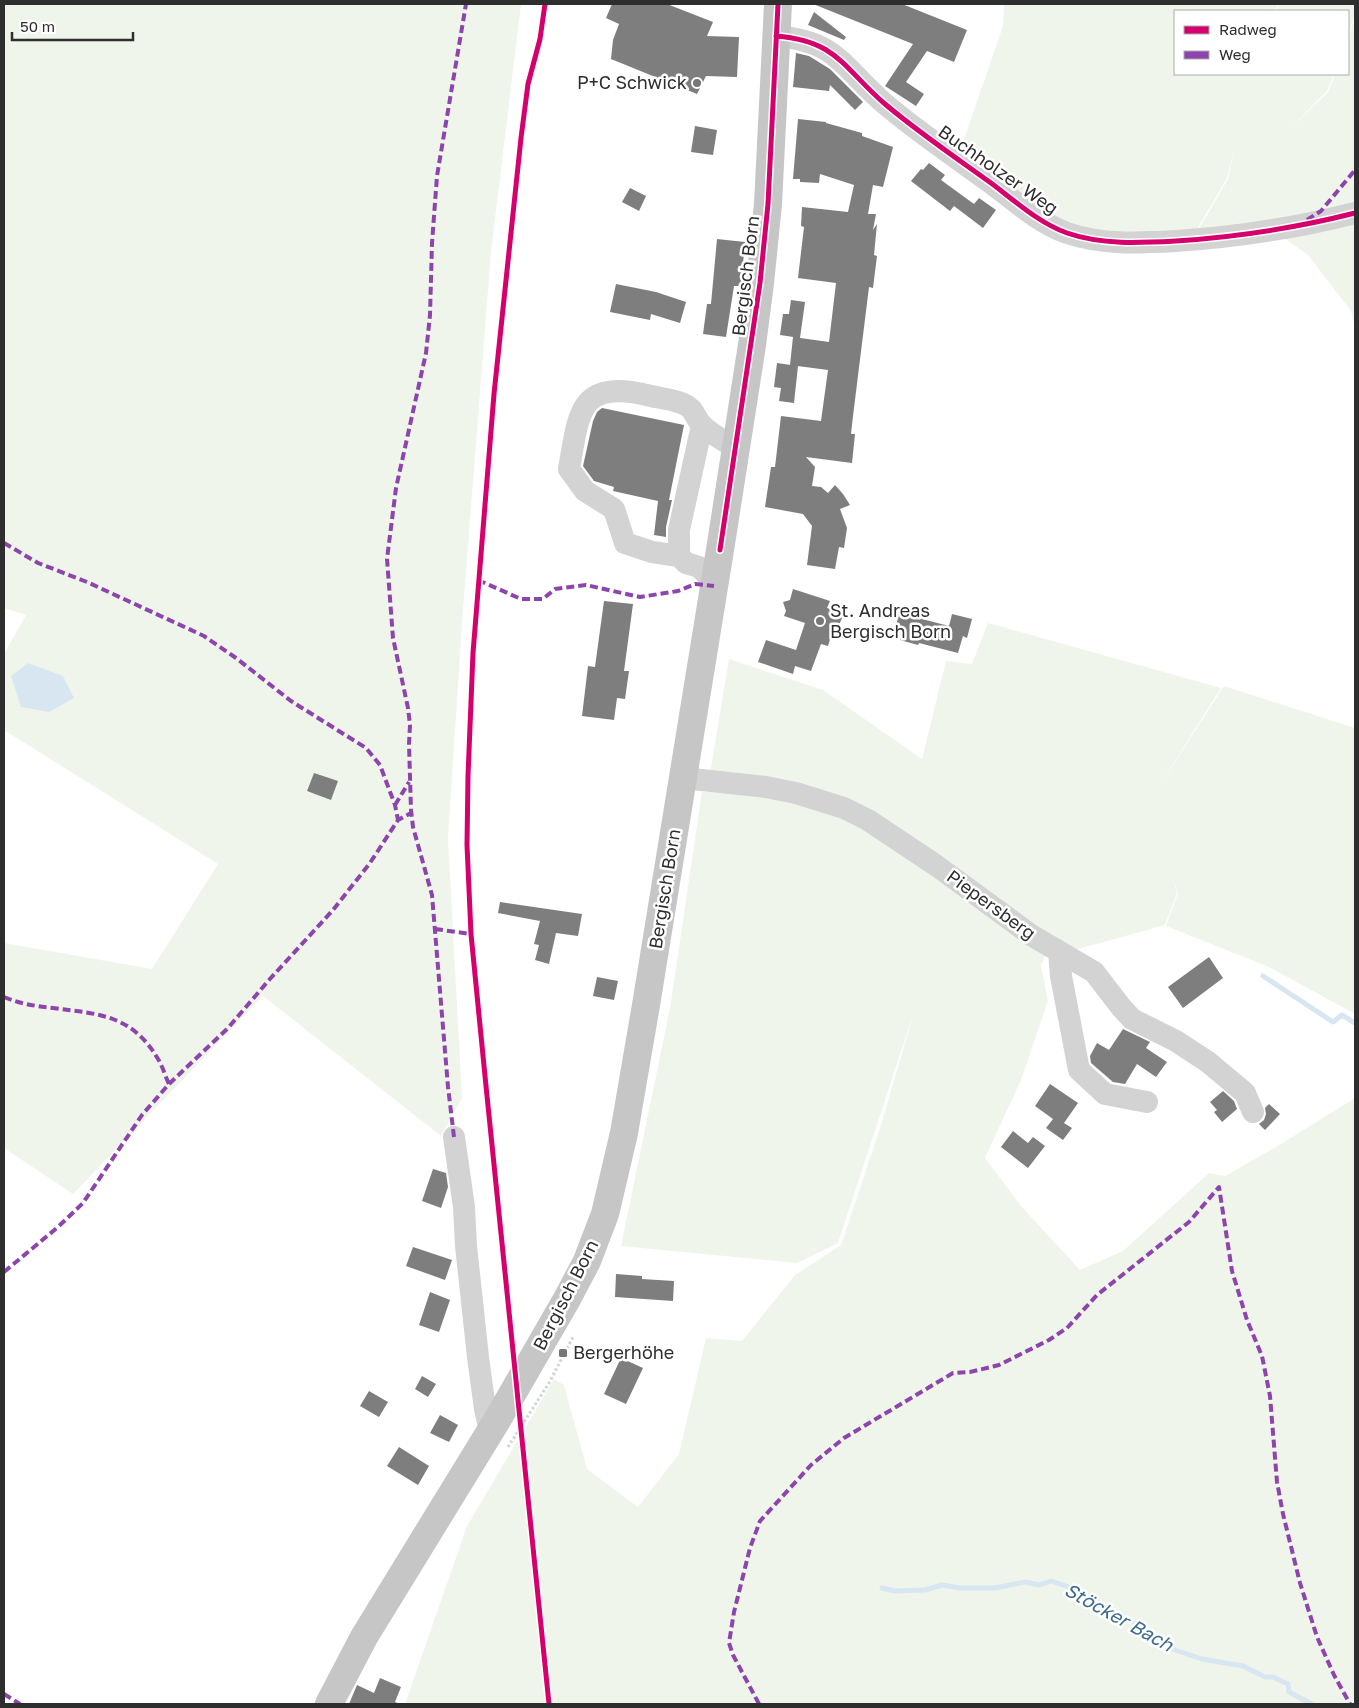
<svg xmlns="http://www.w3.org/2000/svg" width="1359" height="1708" font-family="'Golos Text',sans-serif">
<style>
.green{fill:#f0f5ec}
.water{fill:#d8e6f1}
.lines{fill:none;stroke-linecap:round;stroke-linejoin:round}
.stream{stroke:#d8e6f1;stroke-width:5}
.building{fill:#7e7e7e}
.path{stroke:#d3d3d3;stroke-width:3;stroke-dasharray:2.5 2.5;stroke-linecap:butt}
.minor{stroke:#d3d3d3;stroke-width:22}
.major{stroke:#c6c6c6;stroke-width:28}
.quiet{stroke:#8e44ad;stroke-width:4;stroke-dasharray:8 4;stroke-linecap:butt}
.cycleway-casing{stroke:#fff;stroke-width:8}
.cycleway{stroke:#d6006c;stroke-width:5}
.poi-dot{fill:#777;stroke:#fff;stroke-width:2}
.labels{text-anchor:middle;stroke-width:5;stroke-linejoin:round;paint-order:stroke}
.poi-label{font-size:18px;fill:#2e2e2e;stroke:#fff;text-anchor:start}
.street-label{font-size:18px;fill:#2e2e2e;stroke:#fff}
.water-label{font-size:19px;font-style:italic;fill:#3c6b90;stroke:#fff}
</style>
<rect width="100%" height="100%" fill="#fff"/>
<path class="green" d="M4,4H521L491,252L462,623L448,838L462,1098L441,1136L263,996L73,1194L4,1148V943L152,969L218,864L4,730V654L26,615L4,608Z
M1004,4H1279L1275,11H1175V74H1334L1327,91L1290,129L1328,92L1335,74H1348V38L1355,17V209L1197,232L1228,179L1234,150L1227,178L1196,231C1161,232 1115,238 1082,228C1036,214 998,177 961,148L1003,26Z
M1280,4H1355V15L1348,36V11H1276Z
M1355,221V328L1351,311L1308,255L1284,238Z
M988,623L1221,688L1154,794L1224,686L1355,728V1014L1269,967L1166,926L1178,893L1172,878L1177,893L1165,925L1071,951L872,816L710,774L729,659L823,690L922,759L946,661L972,664Z
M702,792L766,793L842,815L1047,953L1041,965L1048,1001L1021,1080L985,1158L1021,1206L1080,1270L1123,1251L1209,1173L1225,1176L1281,1144L1355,1098V1704H405L467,1526L554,1379L564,1385L587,1469L638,1507L679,1454L706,1338L742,1341L795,1275L841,1245L881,1125L914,1012L838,1243L797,1263L621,1246L670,1008Z"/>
<path class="water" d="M28,663L63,676L74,698L49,712L21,707L11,676Z"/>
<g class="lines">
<path class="stream" d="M1263,976L1333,1022L1342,1015L1355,1023
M882,1588L895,1591L925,1590L942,1585L960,1588H995L1025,1582L1039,1585L1051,1581L1069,1587L1130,1620L1151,1636L1175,1650L1202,1659L1243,1666L1265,1677H1273L1288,1684L1289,1692L1312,1704"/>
</g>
<path class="building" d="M612,4H667L713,22L707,36L739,37L737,77L706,76L697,94L611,59L613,40L619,24L606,18Z
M813,4H902L967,30L954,62L927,51L906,82L924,94L916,106L885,86L913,44Z
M814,12L846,37L844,40L808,25Z
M796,53L809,56L830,69L863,102L855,110L830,85L829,91L793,87Z
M798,119L826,122V123L862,133V136L893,147L883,187L873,185L868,214H876L873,230L877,224L874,255L877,256L873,288L869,287L853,416L851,434H855L852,463L806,457L815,467L812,486L821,487L828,493L835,485L843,494L850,505L840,509L847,528L844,548L839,547L835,569L807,565L812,526L803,514L765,507L771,467H775L781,416L821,421L828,370L790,365L793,337L829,342L836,283L798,278L804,227L801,226L802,207L848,212L854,185L820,174L819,183L800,182V179H793Z
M695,126L717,130L713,155L691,152Z
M929,163L945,175L941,180L974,204L979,198L996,210L983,228L954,206L950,211L911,181L921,169L923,170Z
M630,188L646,196L639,211L622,202Z
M717,239L745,242L741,286H734L726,337L703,334L707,304H711Z
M616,284L656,292L686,302L680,323L651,314L650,320L610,312Z
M791,300L805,302L800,338L780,335L783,314H789Z
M777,363L798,366L794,403L779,401L781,388L774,387Z
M602,408L684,425L669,500H672L666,527V537L654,535L658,501L613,491L614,487L594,481L583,466L593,421L597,412Z
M793,589L830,601L827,608L839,612L842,618L839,625L834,627L828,646L821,644L811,671L795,666L793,674L758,662L766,640L796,650L805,623L784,616L786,611L783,602L790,600Z
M604,601L633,604L624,671H629L625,699L617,698L614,720L582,716L588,666L595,667Z
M899,613L949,626L952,614L972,619L967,638L963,636L958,653L919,643L918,645L900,640L901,636L894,635Z
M314,773L338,781L331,800L307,791Z
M500,902L582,914L578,936L556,933L549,964L535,960L539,945L534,944L540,921L498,913Z
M1209,957L1223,978L1183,1008L1168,987Z
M597,977L618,981L614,1000L593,996Z
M1123,1029L1150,1042L1146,1048L1167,1062L1156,1077L1137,1064L1125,1084L1113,1082L1091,1063L1090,1056L1097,1043L1109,1050Z
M1050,1084L1078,1103L1064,1123L1072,1128L1063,1140L1046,1128L1053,1119L1035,1106Z
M1223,1091L1234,1101L1237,1109L1222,1122L1214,1112L1217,1110L1210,1102Z
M1269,1104L1280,1114L1265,1130L1259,1124L1264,1120L1266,1114L1265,1108Z
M1013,1131L1028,1143L1033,1137L1045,1146L1028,1168L1001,1147Z
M433,1169L446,1173L448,1187L441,1208L422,1201Z
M413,1247L452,1260L445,1280L406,1266Z
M616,1274L642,1276V1279L674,1281L673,1301L615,1297Z
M430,1292L450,1300L439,1332L419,1325Z
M621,1358L643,1368L626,1404L604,1394Z
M422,1376L436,1384L428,1397L415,1389Z
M369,1391L388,1402L379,1417L360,1406Z
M440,1415L458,1425L449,1442L430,1433Z
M399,1447L429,1466L418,1485L387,1466Z
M380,1678L401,1687L395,1702L400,1704H349L357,1685L374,1693Z"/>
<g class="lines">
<path class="path" d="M508,1447L549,1383L573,1337"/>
<path class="minor" d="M776,36C838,41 843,68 885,104C918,132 955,157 991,183C1015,201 1039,223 1067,233C1102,245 1139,243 1176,241C1236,237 1296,228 1355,213
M702,425L679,530V556L686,563L699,567L715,583
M679,556L652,552L625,543L614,509L585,491L569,469C579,411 579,378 651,396C663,399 682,400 691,409C695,413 697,420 701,424C710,434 725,441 736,448
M683,778L766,787L796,793L844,808L868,820L937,866L1031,935L1094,972L1121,1007L1132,1019L1176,1041L1208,1062L1245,1093L1253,1112
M1059,952L1061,976L1079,1070L1105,1094L1147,1102
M454,1137L464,1207L466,1246L478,1357L485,1409L490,1431"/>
<path class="major" d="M329,1704L364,1637L496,1422L567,1299L587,1261L605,1214L624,1133L646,1005L720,550L752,345L760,283L768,204L778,4"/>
<path class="quiet" d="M1307,220L1321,211L1355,170
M4,543L38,563L87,582L204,636L236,658L291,701L366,748L380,765L395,805L398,820
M478,580L521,599H543L555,589L586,585L640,597L678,591L695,584L714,586
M395,805L409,782
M435,929L471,934
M4,997C20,1004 35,1006 53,1008C100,1014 132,1015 158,1059C163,1067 165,1076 169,1084
M454,1137L448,1087L432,895L413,827L411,810L409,744L410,725L408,708L393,638L387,559L396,488L426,353L430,315L432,243L437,176L466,4
M4,1272L58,1227L83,1203L142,1115L169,1084L228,1028L269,980L333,910L370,863L398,820L411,813
M4,1694L20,1704
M759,1704L733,1655L729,1643L734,1612L750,1548L760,1521L811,1465L844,1438L953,1373L970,1372L999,1365L1049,1340L1067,1328L1097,1295L1189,1222L1219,1187L1232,1271L1247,1320L1262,1356L1270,1396L1277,1482L1283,1514L1300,1583L1317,1637L1334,1675L1350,1704"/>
<g class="cycleway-casing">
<path id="cycleway" d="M545,4L540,39L528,84L521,138L494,394L473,653L468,776L467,845L471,934L486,1086L549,1704
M776,36C838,41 843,68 885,104C918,132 955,157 991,183C1015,201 1039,223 1067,233C1102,245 1139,243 1176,241C1236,237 1296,228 1355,213
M720,550L760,283L768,204L778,4"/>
</g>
<use href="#cycleway" class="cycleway"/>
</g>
<g class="poi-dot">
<circle cx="697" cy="83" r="5"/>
<circle cx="820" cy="621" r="5"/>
<rect x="558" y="1348" width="10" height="10" rx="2.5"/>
</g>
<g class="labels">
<g class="poi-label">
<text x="687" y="89" text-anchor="end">P+C Schwick</text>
<text x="830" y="617">St. Andreas<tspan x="830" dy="21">Bergisch Born</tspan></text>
<text x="573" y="1359">Bergerhöhe</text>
</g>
<g class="street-label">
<text transform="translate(998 170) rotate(35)" y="6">Buchholzer Weg</text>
<text transform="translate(746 276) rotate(-83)" y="6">Bergisch Born</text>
<text transform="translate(665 889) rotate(-81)" y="6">Bergisch Born</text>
<text transform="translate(991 905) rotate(36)" y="6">Piepersberg</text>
<text transform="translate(566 1295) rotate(-63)" y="6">Bergisch Born</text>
</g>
<g class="water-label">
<text transform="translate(1119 1617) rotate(29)" y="7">Stöcker Bach</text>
</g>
</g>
<rect width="1359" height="1708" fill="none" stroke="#2e2e2e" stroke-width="10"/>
<rect x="1174" y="10" width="175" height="65" fill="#ffffff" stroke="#ababab"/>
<rect x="1184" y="26" width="25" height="8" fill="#d6006c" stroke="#ababab"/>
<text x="1219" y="35" font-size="15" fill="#2e2e2e">Radweg</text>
<rect x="1184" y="51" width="25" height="8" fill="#8e44ad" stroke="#ababab"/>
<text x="1219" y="60" font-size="15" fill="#2e2e2e">Weg</text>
<path d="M12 32v8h121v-8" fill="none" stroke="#2e2e2e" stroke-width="2.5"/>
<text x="20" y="32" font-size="15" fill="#2e2e2e" stroke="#ffffff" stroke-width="4" paint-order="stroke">50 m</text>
</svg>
